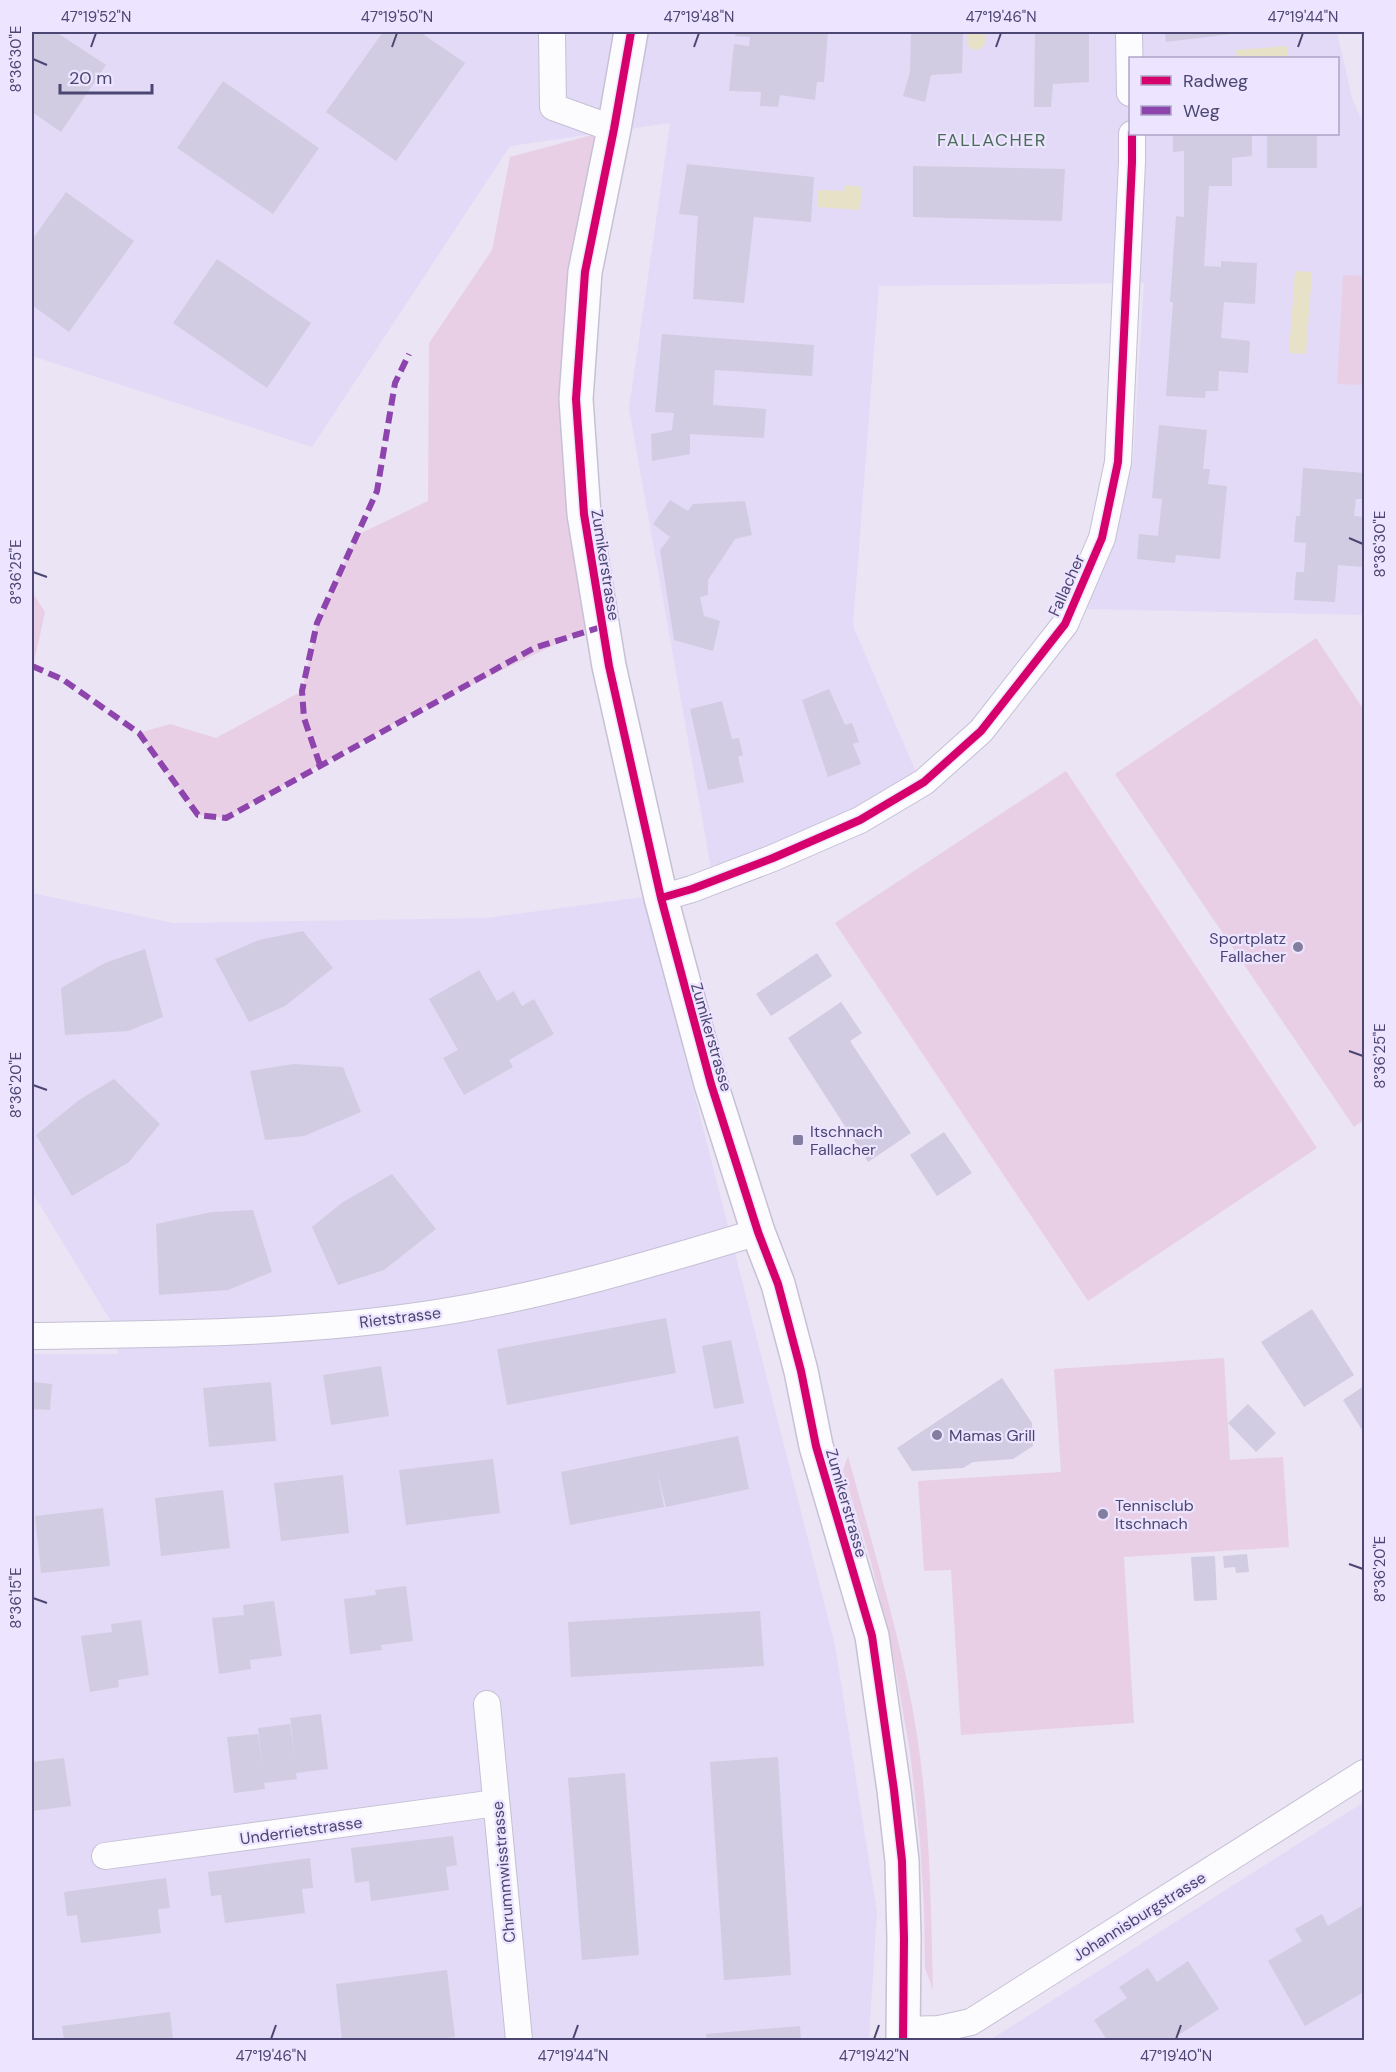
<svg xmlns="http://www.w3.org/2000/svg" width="1396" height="2072" font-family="'DM Sans',sans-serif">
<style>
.residential{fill:#e3daf7;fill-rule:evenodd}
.green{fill:#e9cfe6}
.water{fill:#e6e1c7}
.building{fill:#d1cce1}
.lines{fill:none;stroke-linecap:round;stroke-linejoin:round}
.minor-casing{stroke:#c4c0d4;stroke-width:28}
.secondary-casing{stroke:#c6c1d5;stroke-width:36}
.minor{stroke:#fcfbfe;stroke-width:26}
.secondary{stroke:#fcfbfe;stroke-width:33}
.quiet{stroke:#8e44ad;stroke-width:6;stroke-dasharray:12 6;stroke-linecap:butt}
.cycleway-casing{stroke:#ede4ff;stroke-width:11}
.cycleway{stroke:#d6006c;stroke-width:8}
.ticks{fill:none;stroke:#4b4672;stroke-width:2}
.poi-dot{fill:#837da0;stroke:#ede4ff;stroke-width:2}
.labels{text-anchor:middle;stroke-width:4.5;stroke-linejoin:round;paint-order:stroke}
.street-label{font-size:16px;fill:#4b4672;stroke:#ede4ff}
.poi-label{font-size:16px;fill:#4b4672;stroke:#ede4ff;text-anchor:start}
.neighbourhood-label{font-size:18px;letter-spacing:1.5px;fill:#496d58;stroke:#ede4ff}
.neatline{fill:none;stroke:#4b4672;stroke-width:2}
.ticks-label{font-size:15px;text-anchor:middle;fill:#4b4672}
</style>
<rect width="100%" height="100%" fill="#eae4f5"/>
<path class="residential" d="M32,32H1337L1352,98L1364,126V615L1085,609L1133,460L1144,283L879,286L853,626L916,772L852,815L711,868L629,409L670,123L510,146L312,447L32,356ZM1130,58H1338V134H1130Z
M32,893L173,923L486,918L644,897L835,1645L877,1912L869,2040H32V1354H118L112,1323L32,1192Z
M1364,1802V2040H990Z"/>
<path class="green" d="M614,129L585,272L598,624L411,714L226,818L198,815L139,733L170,724L216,738L302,691L317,623L357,535L428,501L429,343L492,250L510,157Z
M1343,275L1364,276V385L1337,384Z
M32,592L45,612L33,667L32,666Z
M1316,638L1364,710V1120L1354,1127L1115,774Z
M1066,771L1317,1148L1088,1301L835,923Z
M1224,1358L1230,1460L1283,1457L1289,1547L1124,1557L1134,1723L961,1735L951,1570L924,1571L918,1481L1061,1472L1054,1369Z
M848,1456C873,1548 902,1640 917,1735C930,1819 931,1904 933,1990L925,1968L924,1907L920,1841L910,1752L891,1644L871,1562L843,1470Z"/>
<path class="water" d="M968,32H986L985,44L979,50L971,49L967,44Z
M1287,46L1288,58H1237L1236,50Z
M845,185L862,187L860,210L817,207L818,190L844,191Z
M1295,271L1312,272L1306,354L1289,353Z"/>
<path class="building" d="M32,32H56L106,65L61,132L32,112Z
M383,32H420L465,63L396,161L326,112Z
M736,32H828L824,82H817L815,100L780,95L778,107L760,106L761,92L729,91L734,44L749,46L750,37L735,36Z
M911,32H963L962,73L931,75L925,102L903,96L910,72Z
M1035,32H1089V82L1053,84L1051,107H1034Z
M1165,32H1231V34L1166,42Z
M223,81L319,148L273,214L177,148Z
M1173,134H1252V156L1232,158V186H1209L1204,266L1221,267V261L1257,263L1255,304L1224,302L1221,338L1250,341L1248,373L1219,371L1218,391H1206L1205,398L1166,396L1173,302H1170L1176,216L1184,217V151L1173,152Z
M1267,134H1317V168H1267Z
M687,164L814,177L811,222L754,217L744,303L693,299L698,216L679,214Z
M913,166L1065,169L1062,221L913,217Z
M66,192L134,241L69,332L32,305V240Z
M217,259L311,323L267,388L173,323Z
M662,334L814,345L812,376L715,370L713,405L766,409L764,438L690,434V454L652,461L651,434L672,430L674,413L655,412Z
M1159,425L1207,430L1203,469H1210L1208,484L1227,486L1220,559L1176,555L1175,563L1137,559L1139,534L1158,536L1162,499L1152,498Z
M1303,468L1364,473L1363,499H1356L1354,516L1364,517L1363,567L1338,565L1335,602L1294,600L1296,572H1304L1306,543L1294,542L1296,516H1300Z
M670,500L688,511L693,504L745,501L752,535L735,539L708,580V595L700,597L704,616L720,621L713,651L674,640L660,550L670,537L653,524Z
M829,689L845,725L852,723L859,742L853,744L861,764L828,777L802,700Z
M722,701L732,739L739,738L743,755L738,757L744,782L708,790L690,709Z
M303,931L333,968L285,1006L249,1022L215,959L259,940Z
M145,949L163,1017L128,1031L65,1035L61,988L105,963Z
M817,953L832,976L771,1016L756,994Z
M479,970L497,1001L514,991L522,1006L534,999L554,1034L509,1060L513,1067L464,1095L443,1058L458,1050L429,999Z
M841,1002L862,1033L850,1041L911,1133L868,1162L788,1038Z
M294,1064L343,1067L361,1112L304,1136L265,1140L250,1071Z
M114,1079L160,1124L129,1162L72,1196L36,1135L79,1100Z
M944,1132L972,1173L937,1196L910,1155Z
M392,1174L436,1229L384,1270L338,1285L312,1227L343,1202Z
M253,1210L272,1272L228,1290L159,1295L156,1224L212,1212Z
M1312,1309L1354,1375L1304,1407L1261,1342Z
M666,1318L676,1373L507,1405L497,1349Z
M731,1340L744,1403L714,1409L702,1346Z
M381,1366L389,1416L331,1425L323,1375Z
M1002,1378L1032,1423L1033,1446L1013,1459L973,1462L963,1468L912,1471L897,1448Z
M32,1382L52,1384L50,1410L32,1409Z
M271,1382L276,1441L209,1447L203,1388Z
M1364,1386V1433L1343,1400Z
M1248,1404L1276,1433L1256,1452L1228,1423Z
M738,1436L749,1489L666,1507L657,1471L664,1507L570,1525L561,1472Z
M493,1459L500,1513L406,1525L399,1470Z
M343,1475L349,1533L281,1541L274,1483Z
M223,1490L230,1548L161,1556L155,1498Z
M103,1508L110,1566L41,1573L35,1516Z
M1247,1554L1249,1572L1236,1573L1235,1567L1224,1568L1223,1556Z
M1215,1556L1217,1600L1194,1601L1191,1557Z
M406,1586L413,1641L381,1645L382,1650L350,1654L344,1599L376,1595L375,1590Z
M274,1601L282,1656L250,1660L251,1669L219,1674L212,1618L244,1615L243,1605Z
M760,1611L764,1666L571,1677L568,1622Z
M141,1620L149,1675L118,1680L119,1687L90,1692L81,1636L112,1632L111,1624Z
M321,1714L328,1769L296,1773L297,1779L264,1783L265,1789L234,1793L227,1737L258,1734L263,1770L258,1728L290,1724L295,1758L290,1718Z
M778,1757L791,1975L724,1980L710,1762Z
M64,1758L71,1806L32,1811V1762Z
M625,1773L639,1955L582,1960L568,1778Z
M453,1836L457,1865L446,1867L449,1890L371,1901L369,1881L355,1883L351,1848Z
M310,1858L313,1888L302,1889L305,1913L225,1923L221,1895L211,1896L208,1872Z
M166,1878L170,1908L158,1909L161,1933L81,1943L77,1915L67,1916L64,1892Z
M1363,1905L1364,1992L1305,2026L1268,1961L1302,1941L1295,1929L1322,1914L1328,1926Z
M1188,1961L1219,2009L1171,2040H1107L1094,2020L1127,1998L1119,1987L1148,1968L1157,1982Z
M447,1970L455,2037L429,2040H342L336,1984Z
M170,2012L173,2040H64L62,2026Z
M800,2026L801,2040H707L706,2034Z"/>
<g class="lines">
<g class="minor-casing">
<path id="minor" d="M552,32L553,107L614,129
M1129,32L1130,93
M661,898L692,889L773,858L860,820L924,782L981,731L1065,624L1102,538L1118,462L1132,162V134
M32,1336C166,1334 303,1334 436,1313C545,1296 652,1264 758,1232
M487,1704L519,2040
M105,1856L496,1803
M903,2030L939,2029L971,2022L1364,1773"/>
</g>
<g class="secondary-casing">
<path id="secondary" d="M631,32L614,129L585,272L576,399L584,514L609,666L661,898L711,1084L758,1232L778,1284L801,1371L816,1446L872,1636L894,1790L902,1861L904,1939L903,2040"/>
</g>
<use href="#minor" class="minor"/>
<use href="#secondary" class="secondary"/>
<path class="quiet" d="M32,666L62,679L139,733L198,815L226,818L534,648L601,627
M320,765L304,718L302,691L317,623L377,491L395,383L409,354"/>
<g class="cycleway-casing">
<path id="cycleway" d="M631,32L614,129L585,272L576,399L584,514L609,666L661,898L711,1084L758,1232L778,1284L801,1371L816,1446L872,1636L894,1790L902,1861L904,1939L903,2040
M661,898L692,889L773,858L860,820L924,782L981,731L1065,624L1102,538L1118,462L1132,162V134"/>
</g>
<use href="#cycleway" class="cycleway"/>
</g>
<path class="ticks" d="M91,47L96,33M392,47L397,33M694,47L699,33M996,47L1001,33M1298,47L1303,33M33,59L47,65M1349,538L1363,544M33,572L47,577M1349,1051L1363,1056M33,1085L47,1090M1349,1564L1363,1569M33,1598L47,1603M271,2039L276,2025M573,2039L578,2025M874,2039L879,2025M1176,2039L1181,2025"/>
<g class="poi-dot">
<circle cx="1298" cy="947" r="6"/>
<rect x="792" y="1134" width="12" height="12" rx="3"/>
<circle cx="937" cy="1435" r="6"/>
<circle cx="1103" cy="1514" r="6"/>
</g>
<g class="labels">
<g class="street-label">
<text transform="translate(606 565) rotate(81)" y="6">Zumikerstrasse</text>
<text transform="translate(1066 585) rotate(-66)" y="6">Fallacher</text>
<text transform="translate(712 1037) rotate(74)" y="6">Zumikerstrasse</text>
<text transform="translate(400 1317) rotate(-7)" y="6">Rietstrasse</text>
<text transform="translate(847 1503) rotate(74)" y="6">Zumikerstrasse</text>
<text transform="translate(301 1830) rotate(-8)" y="6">Underrietstrasse</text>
<text transform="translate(503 1872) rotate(-95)" y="6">Chrummwisstrasse</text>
<text transform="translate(1139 1916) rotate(-32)" y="6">Johannisburgstrasse</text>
</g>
<g class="poi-label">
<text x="1286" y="944" text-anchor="end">Sportplatz<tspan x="1286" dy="18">Fallacher</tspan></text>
<text x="810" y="1137">Itschnach<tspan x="810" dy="18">Fallacher</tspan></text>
<text x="949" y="1441">Mamas Grill</text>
<text x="1115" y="1511">Tennisclub<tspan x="1115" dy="18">Itschnach</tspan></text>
</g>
<g class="neighbourhood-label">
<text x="992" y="146">FALLACHER</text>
</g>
</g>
<rect width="1396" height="2072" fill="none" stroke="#ede4ff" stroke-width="66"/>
<rect x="1129" y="57" width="210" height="78" fill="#ede4ff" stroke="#aca5c7" stroke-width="1.5"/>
<rect x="1141" y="76" width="30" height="9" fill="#d6006c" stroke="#aca5c7" stroke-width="1.5"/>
<text x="1183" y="87" font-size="18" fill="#4b4672">Radweg</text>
<rect x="1141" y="106" width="30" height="9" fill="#8e44ad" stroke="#aca5c7" stroke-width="1.5"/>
<text x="1183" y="117" font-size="18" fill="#4b4672">Weg</text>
<path d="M60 84v9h92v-9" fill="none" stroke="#4b4672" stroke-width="3"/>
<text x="69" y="84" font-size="18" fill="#4b4672" stroke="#ede4ff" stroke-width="4.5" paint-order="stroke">20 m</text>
<rect x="33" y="33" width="1330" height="2006" class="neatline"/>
<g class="ticks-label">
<text x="96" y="22">47°19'52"N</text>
<text x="397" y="22">47°19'50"N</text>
<text x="699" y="22">47°19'48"N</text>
<text x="1001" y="22">47°19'46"N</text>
<text x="1303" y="22">47°19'44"N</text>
<text transform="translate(16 59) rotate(-90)" y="5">8°36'30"E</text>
<text transform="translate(1380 544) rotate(-90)" y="5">8°36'30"E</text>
<text transform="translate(16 572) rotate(-90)" y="5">8°36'25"E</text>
<text transform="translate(1380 1056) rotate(-90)" y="5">8°36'25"E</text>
<text transform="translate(16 1085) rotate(-90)" y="5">8°36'20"E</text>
<text transform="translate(1380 1569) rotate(-90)" y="5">8°36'20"E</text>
<text transform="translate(16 1598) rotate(-90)" y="5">8°36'15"E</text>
<text x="271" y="2061">47°19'46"N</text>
<text x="573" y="2061">47°19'44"N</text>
<text x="874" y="2061">47°19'42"N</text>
<text x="1176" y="2061">47°19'40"N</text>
</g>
</svg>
